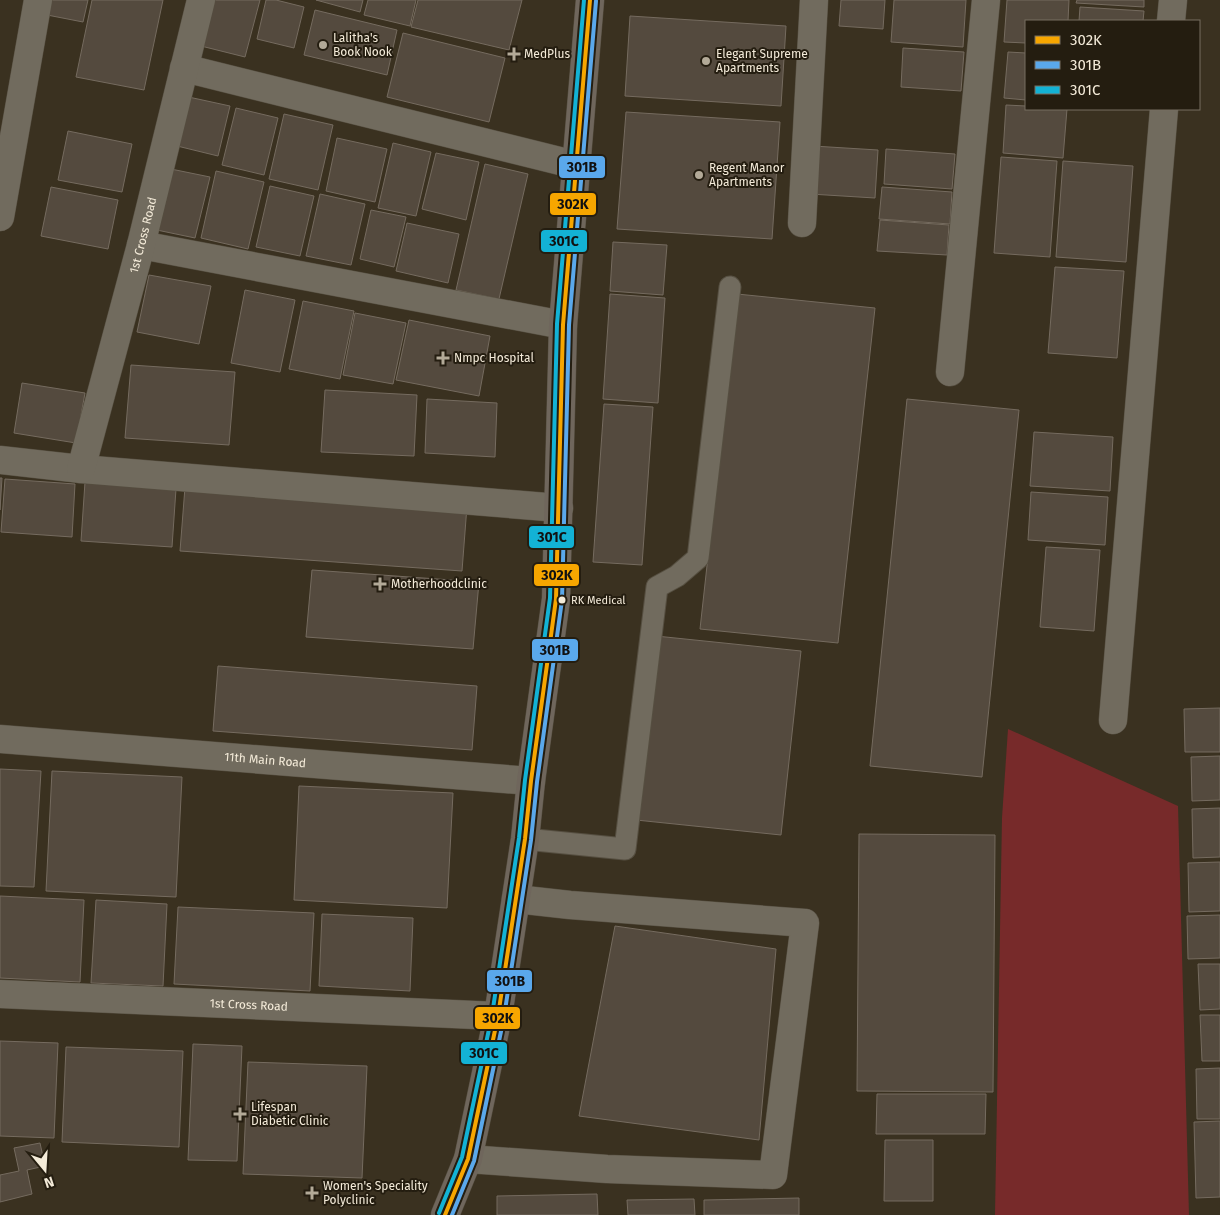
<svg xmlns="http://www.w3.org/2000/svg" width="1220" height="1215" font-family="'Fira Sans',sans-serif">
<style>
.green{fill:#772a2a}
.building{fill:#544a3e;stroke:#756b5f}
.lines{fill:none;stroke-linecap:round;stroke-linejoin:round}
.service-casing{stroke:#564f41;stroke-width:23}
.minor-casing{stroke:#564f41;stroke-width:29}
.secondary-casing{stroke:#564f41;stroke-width:29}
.service{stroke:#716b5e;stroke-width:21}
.minor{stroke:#716b5e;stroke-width:28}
.secondary{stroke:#6f665c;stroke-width:28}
.bus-1-casing{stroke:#241d10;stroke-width:8}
.bus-2-casing{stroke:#241d10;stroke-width:8}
.bus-3-casing{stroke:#241d10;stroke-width:8}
.bus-1{stroke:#f7a600;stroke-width:4}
.bus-2{stroke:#5aa8eb;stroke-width:4}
.bus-3{stroke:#13b2d5;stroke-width:4}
.poi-dot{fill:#b3aa98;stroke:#241d10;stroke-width:2}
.bus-dot{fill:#f4ebd9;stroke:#241d10;stroke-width:2}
.labels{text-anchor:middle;stroke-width:4;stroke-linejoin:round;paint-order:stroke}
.bus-label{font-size:11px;fill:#f4ebd9;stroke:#241d10;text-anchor:start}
.poi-label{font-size:12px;fill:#f4ebd9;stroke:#241d10;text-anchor:start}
.street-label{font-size:12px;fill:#f4ebd9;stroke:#241d10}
.line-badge{stroke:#241d10;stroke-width:2}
.pale-badge-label{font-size:14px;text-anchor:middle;font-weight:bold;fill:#111}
</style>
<rect width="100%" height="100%" fill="#3a3120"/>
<path class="green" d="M1008,729L1178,806L1189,1215H995L1002,818Z"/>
<path class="building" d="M45,0H88L83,22L42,14Z
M92,0H163L144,90L76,77Z
M212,0H260L245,57L201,46Z
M266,0H276L304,7L294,48L257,39Z
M316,0H363L360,12Z
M368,0H416L410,26L364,15Z
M418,0H522L509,50L411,27Z
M841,0H885L883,29L839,26Z
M894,0H966L963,47L891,42Z
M1007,0H1069L1068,21H1026V43L1004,42Z
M1077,0H1144V7L1076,3Z
M1080,7L1144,11L1143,21H1079Z
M315,10L397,30L387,75L304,55Z
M630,16L786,26L781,106L625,96Z
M403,33L505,58L489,122L387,97Z
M903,48L964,52L961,91L901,87Z
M1008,52L1026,53V100L1004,98Z
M184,96L230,106L218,156L173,145Z
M1006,105L1026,106V109H1067L1063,158L1003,153Z
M236,108L278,118L264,175L222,165Z
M626,112L780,122L772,239L617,229Z
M284,114L333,125L318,190L269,179Z
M68,131L132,144L122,192L58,180Z
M337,138L387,149L375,202L326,191Z
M393,143L431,152L416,216L378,208Z
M813,146L878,150L875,198L810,194Z
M886,149L955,154L952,189L884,184Z
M436,153L479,162L466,220L422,209Z
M1001,157L1057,161L1050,257L994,253Z
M1063,161L1133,166L1126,262L1056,257Z
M485,164L528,174L499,299L456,290Z
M166,168L210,177L195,238L152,229Z
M216,171L264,182L248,249L201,238Z
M270,186L314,196L300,256L256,247Z
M51,187L118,200L108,249L41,236Z
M882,187L952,192L950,224L879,219Z
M320,194L365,204L351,265L306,256Z
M371,210L406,217L394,267L360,259Z
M880,220L949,225L947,255L877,251Z
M407,223L459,234L448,283L396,271Z
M613,242L667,245L663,295L610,291Z
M1055,267L1124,271L1117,358L1048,353Z
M149,275L211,286L199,344L137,332Z
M245,290L295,300L280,372L231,363Z
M610,294L665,298L658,403L603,399Z
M737,294L875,308L838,643L700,629Z
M303,301L354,311L340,379L289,369Z
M355,313L406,323L393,384L343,375Z
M409,320L490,336L479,396L396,380Z
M131,365L235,372L229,445L125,438Z
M22,383L85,393L76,443L14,433Z
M325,390L417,395L414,456L321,452Z
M427,399L497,403L495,457L425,453Z
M907,399L1019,410L982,777L870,766Z
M604,404L653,407L642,565L593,562Z
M1034,432L1113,437L1110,491L1030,486Z
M0,478H2L0,510Z
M5,479L75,484L72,537L1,532Z
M85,482L176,489L172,547L81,541Z
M185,487L467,506L462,571L180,551Z
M1031,492L1108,497L1105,545L1028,540Z
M1046,547L1100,550L1094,631L1040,627Z
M312,570L479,582L473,649L306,637Z
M656,636L801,651L781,835L636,820Z
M218,666L477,686L472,750L213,731Z
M1220,708V752H1185L1184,709Z
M1220,756V800L1192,801L1191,757Z
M0,769L41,771L34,887L0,886Z
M52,771L182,777L176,897L46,891Z
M299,786L453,793L447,908L294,900Z
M1220,808V857L1193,858L1192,809Z
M859,834L995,835L993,1092L857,1091Z
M1220,862V911L1189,912L1188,863Z
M0,896L84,900L80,982L0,978Z
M96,900L167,904L163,986L91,983Z
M178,907L314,913L310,991L174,984Z
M322,914L413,918L410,991L319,986Z
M1220,915V958L1188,959L1187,916Z
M615,926L776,949L759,1140L579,1116Z
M1198,964H1220V1009L1200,1010Z
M1200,1015H1220V1061H1202Z
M0,1041L58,1043L54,1138L0,1136Z
M193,1044L242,1046L237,1161L188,1160Z
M66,1047L183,1051L179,1147L62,1142Z
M248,1062L367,1066L362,1178L243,1174Z
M1220,1068V1119H1197L1196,1069Z
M877,1094H986L985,1134H876Z
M1220,1121V1197L1196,1198L1194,1122Z
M885,1140H933V1201H884Z
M40,1143L45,1166L27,1170L32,1194L0,1202V1175L19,1171L14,1148Z
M597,1194L598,1215H497V1196Z
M799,1198V1215H704V1200Z
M694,1199L695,1215H628L627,1200Z"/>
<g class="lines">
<g class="service-casing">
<path id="service" d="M525,839L625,849L657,587L677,576L698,558L730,287"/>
</g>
<g class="minor-casing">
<g id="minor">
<path d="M1171,21L1173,0"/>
<path d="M184,68L576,165"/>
<path d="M0,217L38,0"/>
<path d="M802,223L814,0"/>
<path d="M141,245L563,325"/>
<path d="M950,372L986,0"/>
<path d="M0,460L81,469L559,508"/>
<path id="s1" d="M81,469L141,245L201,0"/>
<path d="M1113,720L1164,109"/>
<path id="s2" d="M0,739L531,781"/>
<path id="s3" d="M0,994L498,1016"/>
<path d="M468,1159L607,1169L773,1175L805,923L570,905L516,899"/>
</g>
</g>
<g class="secondary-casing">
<path id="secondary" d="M445,1215L468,1159L498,1016L525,839L531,781L556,599L563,325L590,0"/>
</g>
<use href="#service" class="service"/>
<use href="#minor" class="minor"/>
<use href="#secondary" class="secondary"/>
<g class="bus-1-casing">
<path id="bus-1" d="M445,1215L468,1159L498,1016L525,839L531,781L556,599L563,325L590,0"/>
</g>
<g class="bus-2-casing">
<path id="bus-2" d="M452,1215L474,1161L504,1017L531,840L537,782L562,600L569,325L596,1"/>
</g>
<g class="bus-3-casing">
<path id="bus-3" d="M439,1213L462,1157L492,1015L519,838L525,780L550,598L557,324L584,0"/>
</g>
<use href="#bus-1" class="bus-1"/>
<use href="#bus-2" class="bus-2"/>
<use href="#bus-3" class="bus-3"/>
</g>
<g class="poi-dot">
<circle cx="323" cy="45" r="5"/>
<path d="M511.5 46.5h5v5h5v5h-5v5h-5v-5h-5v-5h5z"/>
<circle cx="706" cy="61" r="5"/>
<circle cx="699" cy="175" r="5"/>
<path d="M440.5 350.5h5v5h5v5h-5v5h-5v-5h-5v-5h5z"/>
<path d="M377.5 576.5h5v5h5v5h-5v5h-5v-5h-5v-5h5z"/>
<path d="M237.5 1106.5h5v5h5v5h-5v5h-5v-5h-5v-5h5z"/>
<path d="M309.5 1185.5h5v5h5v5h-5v5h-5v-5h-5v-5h5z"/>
</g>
<circle class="bus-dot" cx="562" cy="600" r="4.5"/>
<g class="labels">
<g class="bus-label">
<text x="571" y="604">RK Medical</text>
</g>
<g class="poi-label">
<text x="333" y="42">Lalitha's<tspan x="333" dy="14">Book Nook</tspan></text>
<text x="524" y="58">MedPlus</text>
<text x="716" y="58">Elegant Supreme<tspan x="716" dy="14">Apartments</tspan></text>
<text x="709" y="172">Regent Manor<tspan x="709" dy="14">Apartments</tspan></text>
<text x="454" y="362">Nmpc Hospital</text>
<text x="391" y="588">Motherhoodclinic</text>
<text x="251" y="1111">Lifespan<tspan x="251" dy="14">Diabetic Clinic</tspan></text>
<text x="323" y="1190">Women's Speciality<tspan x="323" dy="14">Polyclinic</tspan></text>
</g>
<g class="street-label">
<text dy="4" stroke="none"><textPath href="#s1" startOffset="242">1st Cross Road</textPath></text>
<text dy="4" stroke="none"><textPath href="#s2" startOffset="266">11th Main Road</textPath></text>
<text dy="4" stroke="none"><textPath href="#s3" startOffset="249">1st Cross Road</textPath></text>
</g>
</g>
<g class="line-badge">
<rect x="558" y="155" width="48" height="24" rx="5" fill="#5aa8eb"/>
<rect x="549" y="192" width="48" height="24" rx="5" fill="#f7a600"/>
<rect x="540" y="229" width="48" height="24" rx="5" fill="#13b2d5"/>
<rect x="528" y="525" width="47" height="24" rx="5" fill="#13b2d5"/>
<rect x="533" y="563" width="47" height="24" rx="5" fill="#f7a600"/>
<rect x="531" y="638" width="48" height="24" rx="5" fill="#5aa8eb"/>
<rect x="486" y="969" width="47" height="24" rx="5" fill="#5aa8eb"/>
<rect x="474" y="1006" width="47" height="24" rx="5" fill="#f7a600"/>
<rect x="460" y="1041" width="48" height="24" rx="5" fill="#13b2d5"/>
</g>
<g class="pale-badge-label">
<text x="582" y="172">301B</text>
<text x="573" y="209">302K</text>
<text x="564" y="246">301C</text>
<text x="552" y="542">301C</text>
<text x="557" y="580">302K</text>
<text x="555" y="655">301B</text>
<text x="510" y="986">301B</text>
<text x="498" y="1023">302K</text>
<text x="484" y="1058">301C</text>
</g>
<rect x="1025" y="20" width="175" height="90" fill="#241d10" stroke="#776f60"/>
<rect x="1035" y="36" width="25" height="8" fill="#f7a600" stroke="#776f60"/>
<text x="1070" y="45" font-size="15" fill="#f4ebd9">302K</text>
<rect x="1035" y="61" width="25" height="8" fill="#5aa8eb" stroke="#776f60"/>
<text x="1070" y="70" font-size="15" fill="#f4ebd9">301B</text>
<rect x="1035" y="86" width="25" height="8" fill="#13b2d5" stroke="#776f60"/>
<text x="1070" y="95" font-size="15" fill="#f4ebd9">301C</text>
<g transform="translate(45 1170) rotate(162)" stroke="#241d10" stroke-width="4" paint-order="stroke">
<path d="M0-4L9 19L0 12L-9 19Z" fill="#f4ebd9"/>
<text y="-8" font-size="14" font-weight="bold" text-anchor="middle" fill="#f4ebd9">N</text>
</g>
</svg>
